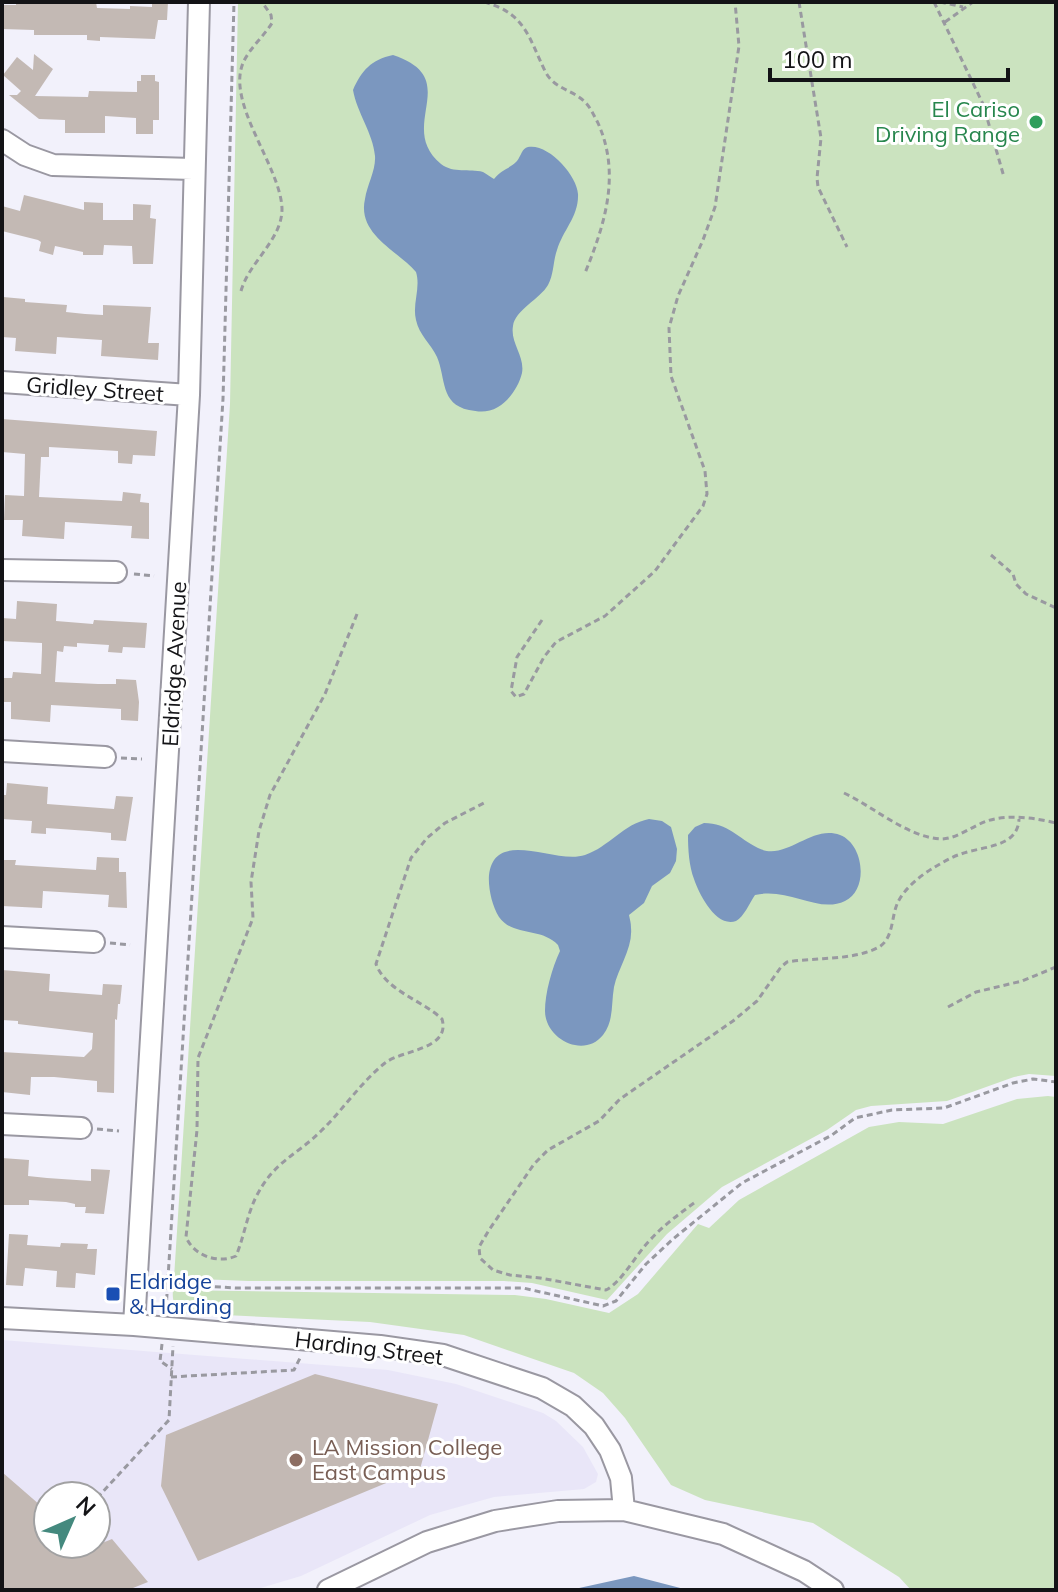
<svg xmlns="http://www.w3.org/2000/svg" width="1058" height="1592" font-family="Mulish,sans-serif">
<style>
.built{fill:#e9e6f8;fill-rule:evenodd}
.green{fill:#cbe3bf}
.water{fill:#7b97bf}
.building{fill:#c3b9b4}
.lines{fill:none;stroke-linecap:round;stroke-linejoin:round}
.minor-casing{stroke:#9a98a2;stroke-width:24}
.path{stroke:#9999a0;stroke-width:3;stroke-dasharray:6 4;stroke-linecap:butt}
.minor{stroke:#fff;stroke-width:20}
.leisure-dot{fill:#2e9e5b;stroke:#fff;stroke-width:3}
.transit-dot{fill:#1a4fb4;stroke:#fff;stroke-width:3}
.education-dot{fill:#8d6e63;stroke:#fff;stroke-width:3}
.labels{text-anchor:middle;stroke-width:6;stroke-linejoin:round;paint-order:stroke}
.leisure-label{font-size:22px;fill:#27864d;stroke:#fff;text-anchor:end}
.street-label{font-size:22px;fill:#131316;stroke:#fff}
.transit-label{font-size:22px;fill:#164399;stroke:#fff;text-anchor:start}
.education-label{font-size:22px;fill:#785e54;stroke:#fff;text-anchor:start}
</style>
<rect width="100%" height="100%" fill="#f2f1fb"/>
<path class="built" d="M2,1340L388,1370L456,1384L543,1413L556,1421L583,1447L598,1474L596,1482L584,1489L494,1497L430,1515L301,1576L254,1590H2ZM48,1496H96V1544H48Z"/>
<path class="green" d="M238,2H1056V1076L1029,1074L1014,1077L947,1101L871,1106L856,1110L827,1130L722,1187L667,1234L607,1300L532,1283L504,1281H248L174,1278L230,404Z
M1048,1096L1056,1097V1590H911L899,1577L813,1523L705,1500L671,1485L625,1418L603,1393L574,1373L464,1335L370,1322L183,1313C174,1306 172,1301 173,1290L515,1295L546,1299L609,1313L638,1294L698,1224L709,1228L739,1200L869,1127L899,1122L943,1124L1017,1099Z"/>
<path class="water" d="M393,55C465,79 395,126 441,164C454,174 469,168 483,172C487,174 490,177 494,179C502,169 511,168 517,161C521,156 522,148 528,147C548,143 577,175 578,194C579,216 563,230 557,250C553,261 554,274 548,285C540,299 515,310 513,326C510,343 525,356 522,373C519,386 509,401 498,407C488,413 479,412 469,410C440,404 446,378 437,357C431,344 419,335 416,320C412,304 421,288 416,272C397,250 357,234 365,199C367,185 376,170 375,156C373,133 357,113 353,90C362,70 371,60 393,55Z
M649,819L662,821L671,827L677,849L676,861L670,873L652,886L644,903L629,915C630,920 631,923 631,928C633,948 618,968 614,987C611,1004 614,1021 603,1035C584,1059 545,1039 545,1011C545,993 552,968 560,951L558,945C541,927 513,937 499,917C492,906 488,888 489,875C495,827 555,865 585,855C609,847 623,824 649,819Z
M704,823C728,823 738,838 758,848C786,862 811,824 840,835C864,844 869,890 845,901C818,914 789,887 755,895C750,902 744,917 736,921C716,928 699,894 694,879C689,866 688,849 688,835L695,827Z
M634,1576L688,1590H570Z"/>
<path class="building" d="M16,2H96L97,8L130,9V6L152,7V2H168L167,20H158L155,39L100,37V41L87,40V35H34V30L2,29V5H16Z
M34,54L53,69L35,96L88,97L89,91L137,92V81H141V75H155V81L159,82V120H153V134H136V118L105,116V133H65V120L39,119L9,95H17L21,91L3,75L17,57L33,70Z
M24,195L84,210V202L103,203V220H133V204L151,205L150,218L156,219L153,264H133L132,246L104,245L103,255H83V252L55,246L53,255L39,251L41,242L38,240L2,231V206L20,211Z
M3,297L25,299V302L67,305L66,312L85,314L103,315V305L151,307L148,343H159L158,360L101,356L102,340L57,337L56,354L15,351L16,338L2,337Z
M2,419L157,431L155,456L133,455L132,464L118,463V451L49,447V457H41L39,497L122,501L123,492L141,494L140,502L149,503V539L131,538L132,526L65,522L64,539L22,536L23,520H4L5,495L24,496L25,454L2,452Z
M17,601L57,604L56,621L93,624L94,620L147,623L145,648L123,647L122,653L108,652L109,645L77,643V647L64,646L63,652L57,651L55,682L98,684H116V679L136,680L139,702L138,721L121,720V709L51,705L50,722L11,719V702H2V678H12L13,672L41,674L42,650V643L2,641V618L16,619Z
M7,783L48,787L47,804L114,809L116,796L133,797L126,841L111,840V833L89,831L46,828V834L31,833L32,821L2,819V795H6Z
M97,857L119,858V872H126L127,908L108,907L109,895L43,891L42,908L2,906V860H16L15,865L96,870Z
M2,970L50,974L49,991L102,995L103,984L122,985L120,1004H118L117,1020L115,1019L114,1093L97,1092V1081L54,1077H31L30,1095L2,1092V1052L84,1057L92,1049L93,1033L18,1024V1021L2,1020Z
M2,1158L29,1160L28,1176L47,1178L91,1181V1169L110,1170L104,1214L85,1213L86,1207H75V1204L66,1202L29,1200V1205H2Z
M9,1234L28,1235L27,1245L60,1247L61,1243L88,1244L87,1249H97L95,1275L76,1273L75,1288L56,1287L57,1271L25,1268L23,1286L6,1285Z
M315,1374L438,1404L420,1469L198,1561L161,1486L166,1435Z
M2,1472L48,1512V1544H85L90,1548L112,1539L148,1582L128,1590H2Z"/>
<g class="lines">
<g class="minor-casing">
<path id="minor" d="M2,140L25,155L53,165L193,169
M2,382L189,395
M2,570L116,572
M2,751L105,757
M2,937L94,942
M2,1124L81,1128
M2,1318L134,1325L380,1346L443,1355L542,1388L573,1406L594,1426L610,1450L621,1478L624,1510
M134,1325L189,395L199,2
M328,1590L427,1542L495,1521L558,1511L624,1510L723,1534L804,1571L833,1590"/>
</g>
<path class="path" d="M484,2C526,13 529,39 546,73C555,89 573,90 585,102C591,108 594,116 598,123C621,174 605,224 585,273
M799,2L821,138L817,178L818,187L847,247
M934,2L983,104L1004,177
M940,2L963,7
M945,22L973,2
M241,291C249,262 282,240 282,209C281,167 226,104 243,63C249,49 264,36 272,23L271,15L262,2
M991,555L1013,574L1016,584L1026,594L1056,608
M134,574L154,576
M357,614L325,694L270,795L259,831L251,882L253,918L198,1058L197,1130L186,1237C194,1256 218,1264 236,1256C244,1237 247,1215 256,1197C274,1161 296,1156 321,1131C343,1110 360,1083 385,1063C401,1050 451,1050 442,1019C422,1000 386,991 376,964L411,858L427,838L445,823L484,803
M542,620L517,657L511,691L516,697L524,694L544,657L556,642L605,616L655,571L703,506L707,494L705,471L671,376L669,328L678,296L703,240L715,207L739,46L735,2
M121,758L142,759
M844,793C874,807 907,837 941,839C957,839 972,826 987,821C1008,814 1036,818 1056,823
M110,943L130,945
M948,1007L976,992L1022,981L1056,967
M97,1129L119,1131
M694,1203C679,1214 664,1225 651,1239C636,1254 622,1282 606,1290L540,1278L510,1275L493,1270L480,1258L479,1247L489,1230L534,1164L548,1150L599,1121L620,1099L733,1021L757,1001L781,967L787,962C817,957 853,961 879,947C894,938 891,916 898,902C905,888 920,876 933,868C942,863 951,857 961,854C982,846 1018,848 1019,819
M155,1283L235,1288H523L603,1306L616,1301L646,1264L673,1239L742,1183L832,1135L855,1118L892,1110L944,1108L1013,1083L1033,1079L1056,1082
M166,1310L223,399L234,2
M162,1344L160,1361L172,1369
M171,1377L294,1370L300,1358
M97,1498L169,1420L173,1346"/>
<use href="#minor" class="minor"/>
</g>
<circle class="leisure-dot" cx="1036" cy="122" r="8"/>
<rect class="transit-dot" x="105" y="1286" width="16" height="16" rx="4"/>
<circle class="education-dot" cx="296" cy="1460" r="8"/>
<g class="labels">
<g class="leisure-label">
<text x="1020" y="117">El Cariso<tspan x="1020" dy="25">Driving Range</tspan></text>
</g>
<g class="street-label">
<text transform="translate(95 389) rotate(4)" y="8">Gridley Street</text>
<text transform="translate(174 664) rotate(-87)" y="8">Eldridge Avenue</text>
<text transform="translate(369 1348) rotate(7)" y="8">Harding Street</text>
</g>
<g class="transit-label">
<text x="129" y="1289">Eldridge<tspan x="129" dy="25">&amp; Harding</tspan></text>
</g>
<g class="education-label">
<text x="312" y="1455">LA Mission College<tspan x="312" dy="25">East Campus</tspan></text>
</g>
</g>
<rect width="1058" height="1592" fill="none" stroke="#131316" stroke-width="8"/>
<g transform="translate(72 1520) rotate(45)"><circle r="38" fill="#ffffff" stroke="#a1a1a2" stroke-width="2"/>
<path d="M0-6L14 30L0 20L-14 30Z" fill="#44897e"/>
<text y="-12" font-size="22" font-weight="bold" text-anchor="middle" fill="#131316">N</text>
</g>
<path d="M770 68v12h238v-12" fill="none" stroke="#131316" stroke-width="4"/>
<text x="782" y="68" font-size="24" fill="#131316" stroke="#ffffff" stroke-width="6" paint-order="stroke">100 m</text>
</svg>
